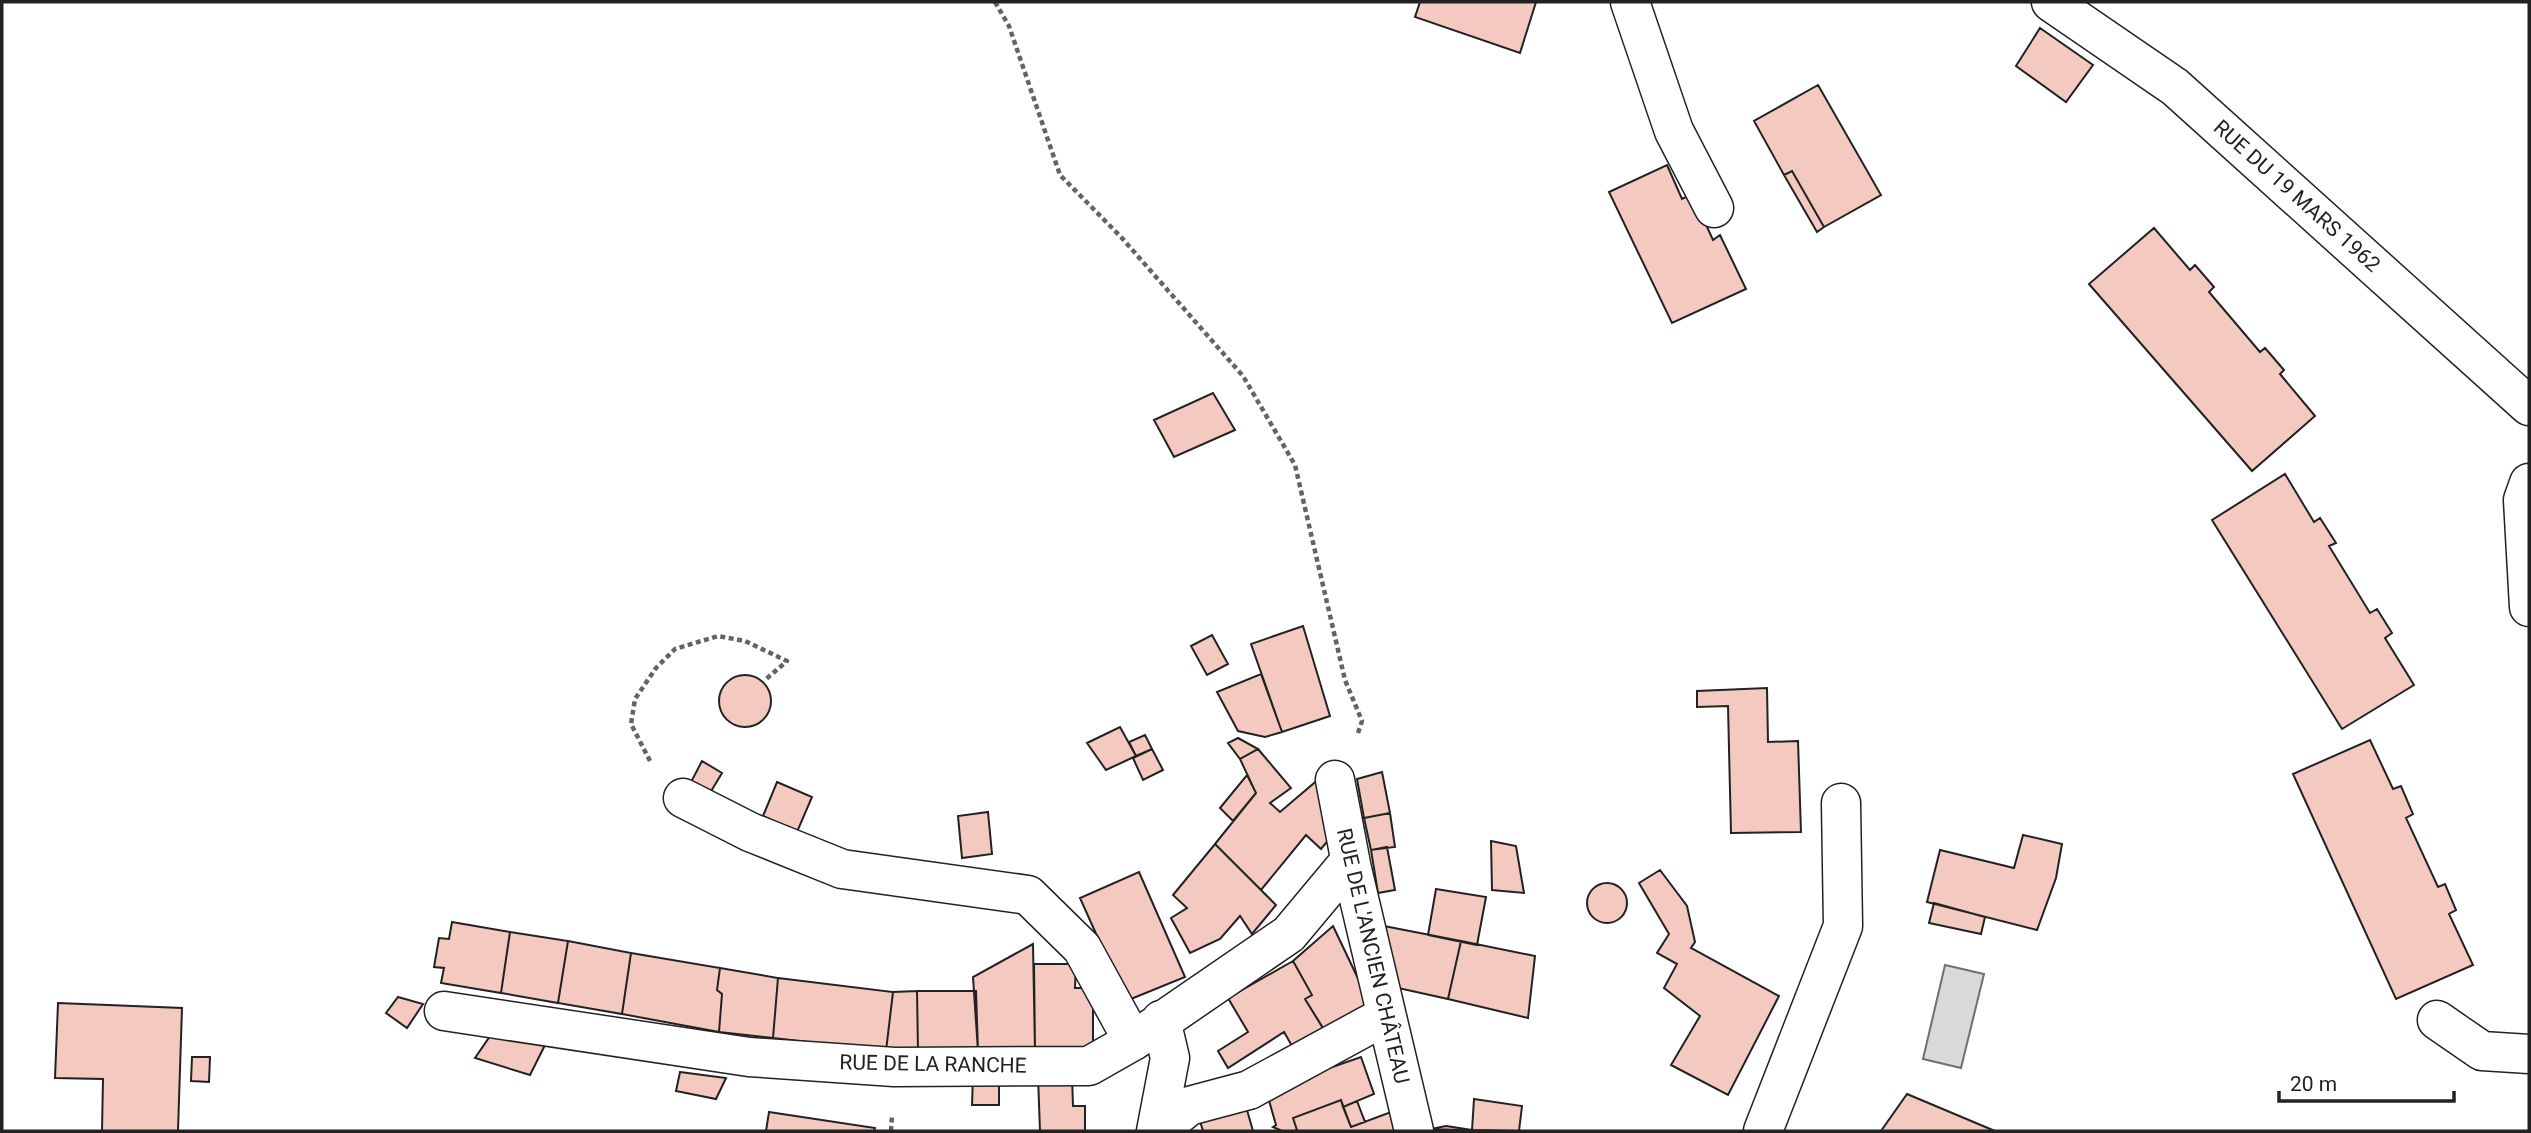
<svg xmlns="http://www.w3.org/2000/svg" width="2531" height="1133" font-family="Roboto,sans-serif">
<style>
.water{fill:#d9d9d9;stroke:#6f6f6f;stroke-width:2}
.building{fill:#f3c9c0;stroke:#222;stroke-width:2}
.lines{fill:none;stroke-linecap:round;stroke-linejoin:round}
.minor-casing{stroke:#222;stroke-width:41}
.path{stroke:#646464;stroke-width:4.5;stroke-dasharray:5 3.5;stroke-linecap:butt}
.minor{stroke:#fff;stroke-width:38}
.labels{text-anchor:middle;stroke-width:5;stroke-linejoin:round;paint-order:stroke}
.street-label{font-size:21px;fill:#222;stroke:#fff}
</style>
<rect width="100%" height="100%" fill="#fff"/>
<path class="water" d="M1945,965L1984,974L1961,1068L1923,1059Z"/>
<path class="building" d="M1420,2H1536L1520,53L1415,17Z
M2040,28L2093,65L2066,102L2016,66Z
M1818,85L1881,195L1824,227L1792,171L1784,175L1754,121Z
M1667,165L1682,199L1692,194L1713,240L1720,235L1746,289L1672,323L1609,192Z
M1792,171L1824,227L1817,232L1784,175Z
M2154,228L2190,270L2195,265L2214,287L2209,292L2260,352L2265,348L2284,370L2280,374L2315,416L2252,471L2089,284Z
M1213,393L1235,430L1174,457L1154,420Z
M2285,474L2314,522L2320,518L2336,543L2329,546L2370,613L2377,609L2392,633L2385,638L2414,685L2342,729L2212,520Z
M1303,626L1330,716L1282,732L1251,644Z
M1212,635L1228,664L1207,675L1191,646Z
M1261,674L1282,732L1265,737L1238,731L1217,692Z
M719 701a26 26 0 1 1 52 0a26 26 0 1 1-52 0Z
M1767,688L1768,742L1798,741L1801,832L1731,833L1728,706L1697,707V691Z
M1120,727L1136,756L1106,770L1087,743Z
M1145,735L1152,749L1136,756L1129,742Z
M1238,738L1258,749L1240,759L1228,743Z
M2370,740L2393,789L2401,786L2413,814L2406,818L2438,887L2445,884L2456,910L2449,914L2473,965L2396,999L2293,774Z
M1152,749L1163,770L1143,780L1133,758Z
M1258,749L1291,788L1270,803L1280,812L1320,778L1340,826L1321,849L1306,835L1261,890L1215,844L1256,793L1240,759Z
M702,761L722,773L710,793L691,782Z
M1382,772L1390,813L1364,818L1357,779Z
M1247,775L1256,793L1233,821L1220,808Z
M777,782L812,797L797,832L763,816Z
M988,812L992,854L962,858L958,816Z
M1390,813L1395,847L1371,850L1364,818Z
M2023,835L2062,844L2056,878L2037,930L1927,902L1940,850L2014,868Z
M1491,841L1516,846L1524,893L1492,890Z
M1215,844L1276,905L1252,934L1240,916L1220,939L1190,953L1171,918L1187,908L1173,895Z
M1387,847L1395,890L1378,893L1371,850Z
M1660,870L1687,906L1695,942L1691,948L1779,996L1728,1095L1671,1065L1700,1016L1664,988L1677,964L1657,953L1669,934L1639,883Z
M1139,872L1185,977L1131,999L1114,974L1080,898Z
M1587 903a20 20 0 1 1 40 0a20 20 0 1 1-40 0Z
M1436,889L1486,897L1477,945L1428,935Z
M1934,903L1985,917L1981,934L1929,923Z
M452,922L510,932L501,993L441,983L444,968L434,967L439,938L449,939Z
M1333,926L1373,1010L1329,1038L1305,999L1312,995L1293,961Z
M1384,926L1461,941L1448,999L1389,986Z
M510,932L568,941L558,1003L501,993Z
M568,941L631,953L622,1014L558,1003Z
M1461,941L1535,956L1528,1018L1448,999Z
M1033,944L1035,1051H978L973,977Z
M631,953L720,968L717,990L722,994L719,1032L622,1014Z
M1293,961L1312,995L1305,999L1323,1028L1292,1046L1284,1032L1228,1068L1218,1051L1248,1032L1228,998Z
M1034,964H1076L1075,988H1093V1051H1035Z
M720,968L778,978L773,1038L719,1032L722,994L717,990Z
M778,978L893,992L886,1051L773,1038Z
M917,991L918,1051H886L893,992Z
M917,991H976L978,1051H918Z
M398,997L423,1004L407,1028L386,1013Z
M58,1003L182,1008L178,1131H102L103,1079L55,1078Z
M497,1026L547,1041L530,1075L475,1058Z
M192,1057H210L209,1082L191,1081Z
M1361,1057L1374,1094L1343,1107L1341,1100L1293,1118L1297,1130L1294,1131H1282L1273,1127L1276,1125L1266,1090Z
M680,1072L726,1078L716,1099L676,1091Z
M973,1076H999V1105H972Z
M1038,1076H1072L1073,1106H1085V1131H1040Z
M1907,1094L1995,1131H1881Z
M1474,1099L1522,1106L1519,1131L1472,1130Z
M1341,1100L1351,1127L1391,1112L1398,1131H1294L1297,1130L1293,1118Z
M1357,1101L1365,1122L1351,1127L1343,1107Z
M1245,1103L1253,1131H1203L1200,1121Z
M769,1112L875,1128L874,1131H766Z
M1446,1126L1472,1130L1488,1131L1431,1129Z"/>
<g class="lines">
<g class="minor-casing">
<path id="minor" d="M1630,2L1674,131L1714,208
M2051,2L2175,87L2529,406
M2529,483L2523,500L2529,607
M1335,780L1352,869L1414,1131
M683,798L750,832L842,869L1028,895L1082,948L1133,1041
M444,1011L749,1057L894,1067L1089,1066L1133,1041L1289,934L1350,861
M2437,1020L2482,1051L2529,1054
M1156,1131L1170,1058L1161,1020
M1158,1131L1189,1106L1249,1090L1385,1016
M1763,1131L1843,926L1841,803"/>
</g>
<path class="path" d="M995,2L1009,26L1060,175L1121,237L1243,376L1295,465L1345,680L1362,721L1357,736
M650,761L631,724L635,699L656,668L675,649L718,636L745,641L787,661L765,680
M891,1131L892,1116"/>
<use href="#minor" class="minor"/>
</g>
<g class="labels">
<g class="street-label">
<text transform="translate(2297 196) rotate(42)" y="7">RUE DU 19 MARS 1962</text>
<text transform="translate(1373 956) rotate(77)" y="7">RUE DE L'ANCIEN CHÂTEAU</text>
<text transform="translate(933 1064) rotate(1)" y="7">RUE DE LA RANCHE</text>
</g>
</g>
<rect width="2531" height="1133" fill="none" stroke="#222222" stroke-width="7"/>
<path d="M2279 1091v10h175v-10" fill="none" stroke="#222222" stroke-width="3.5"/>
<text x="2290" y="1091" font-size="21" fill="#222222" stroke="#ffffff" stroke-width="5" paint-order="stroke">20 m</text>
</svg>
